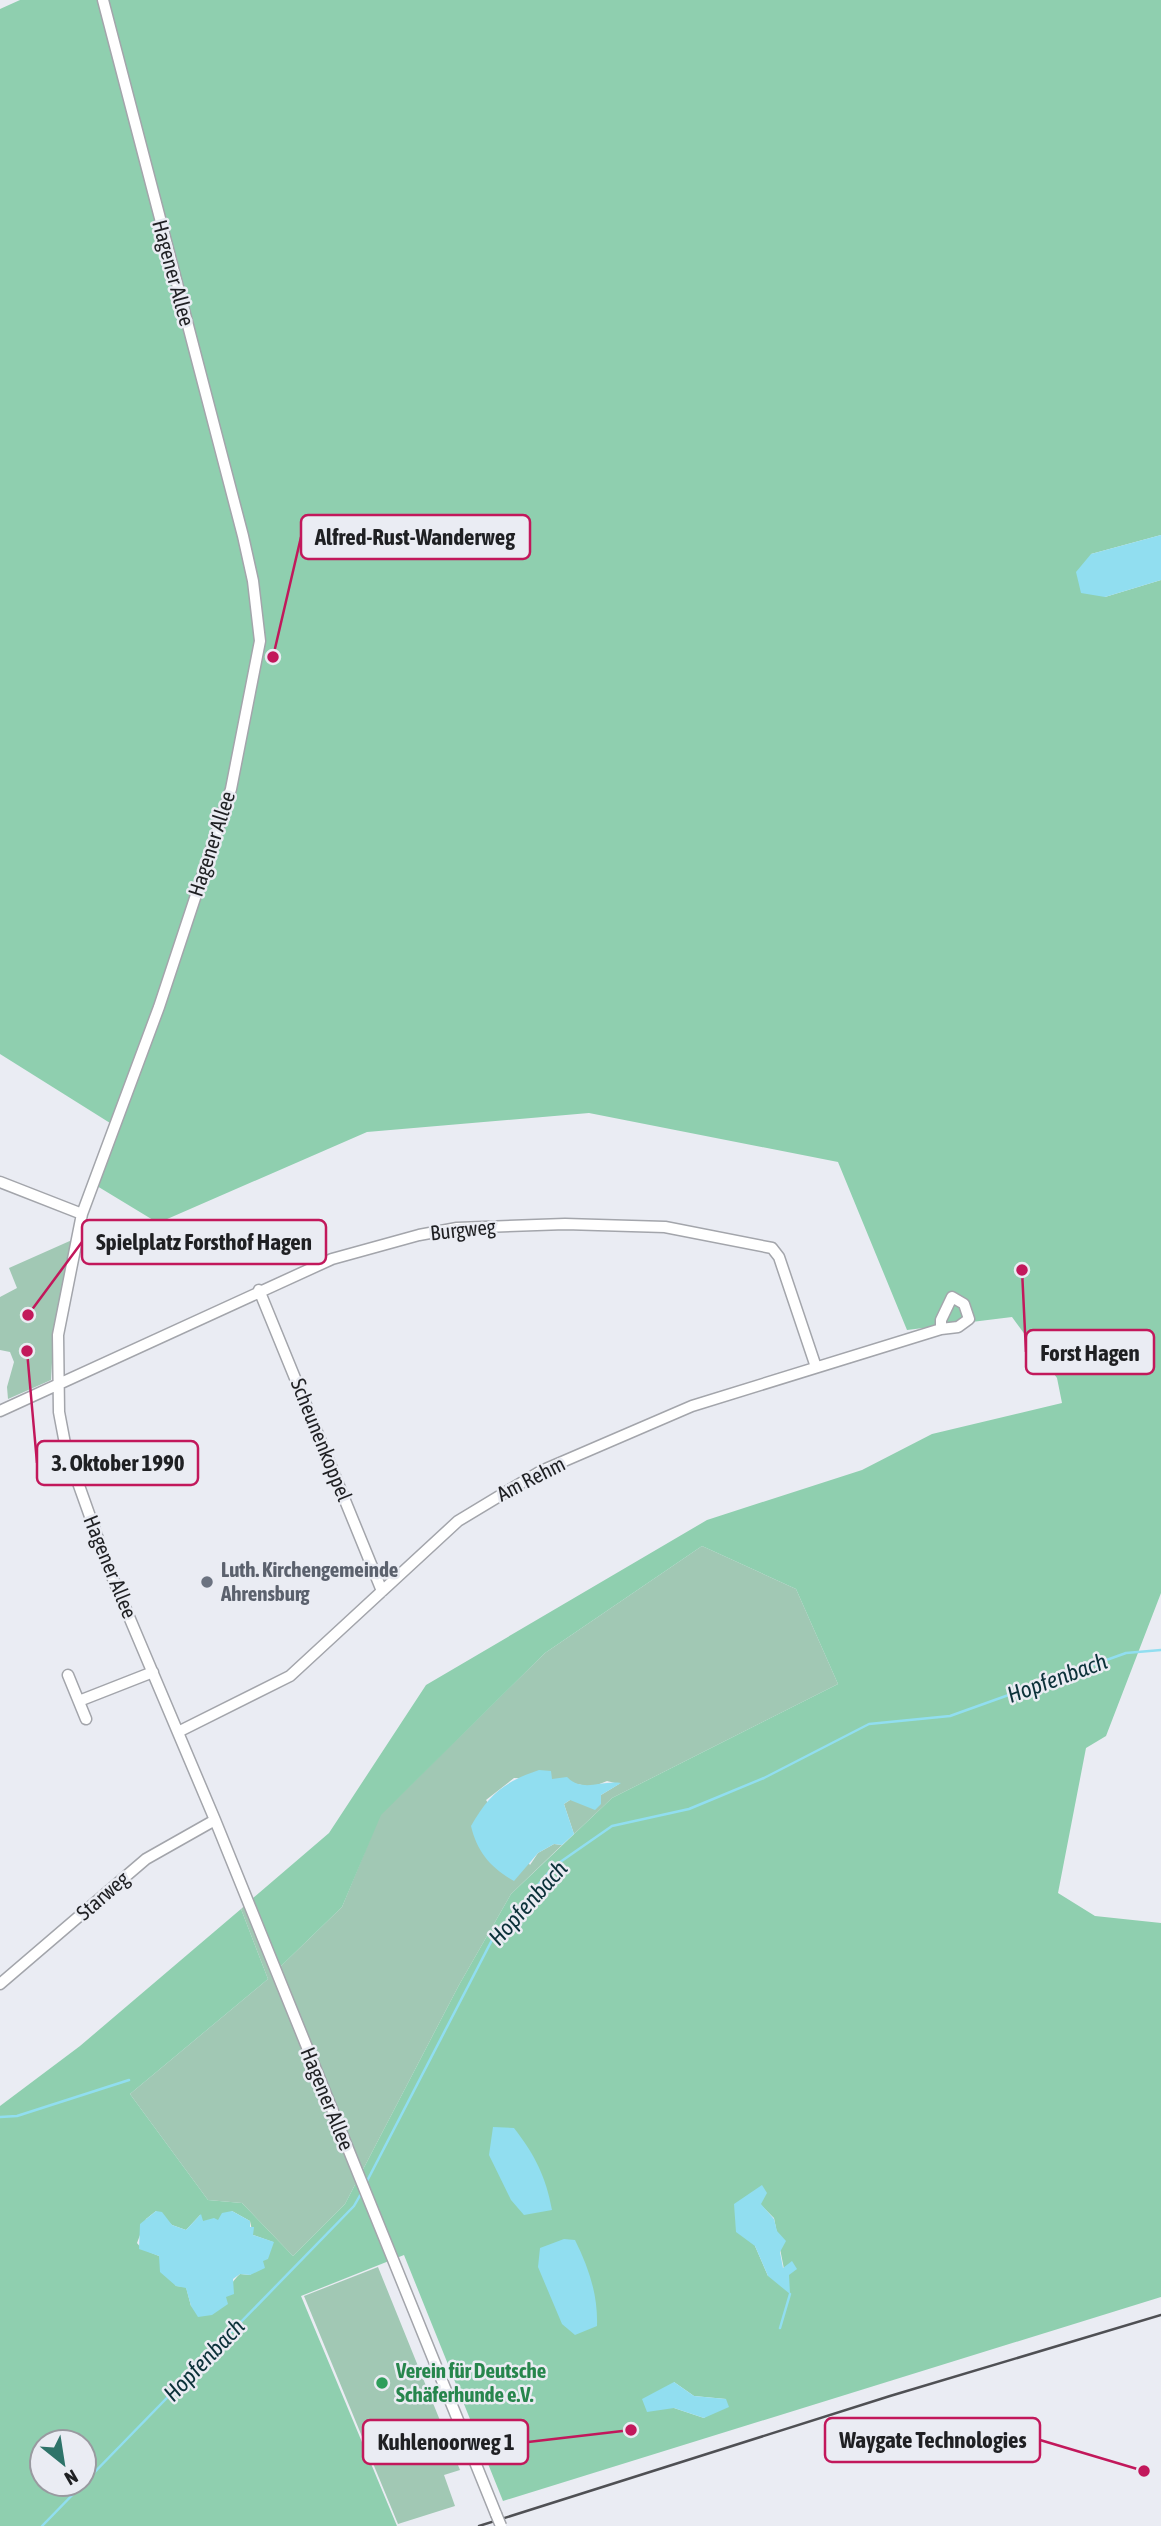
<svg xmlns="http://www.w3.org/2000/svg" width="1161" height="2526" font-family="'Asap Condensed',sans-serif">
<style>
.green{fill:#a1c8b4}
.forest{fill:#8fcfaf;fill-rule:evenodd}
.water{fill:#91def0}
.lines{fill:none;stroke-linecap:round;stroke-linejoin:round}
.stream{stroke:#91def0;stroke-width:2.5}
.minor-casing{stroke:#a3a5ab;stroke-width:13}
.minor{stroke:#fff;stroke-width:10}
.rail{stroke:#4f5054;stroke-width:2.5}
.minor-bridge-casing{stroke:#a3a5ab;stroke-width:13;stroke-linecap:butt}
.minor-bridge{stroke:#fff;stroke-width:10}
.worship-dot{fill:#6b7280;stroke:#eaecf3;stroke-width:2.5}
.leisure-dot{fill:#2e9e5b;stroke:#eaecf3;stroke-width:2.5}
.labels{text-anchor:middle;stroke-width:5;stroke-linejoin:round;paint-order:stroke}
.street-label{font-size:21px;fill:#1f2023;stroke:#eaecf3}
.worship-label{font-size:21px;font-weight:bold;fill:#5b616d;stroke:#eaecf3;text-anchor:start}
.leisure-label{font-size:21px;font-weight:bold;fill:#27864d;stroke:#eaecf3;text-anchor:start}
.water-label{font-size:23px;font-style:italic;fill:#0b3139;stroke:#eaecf3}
.leader{fill:none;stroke:#c2185b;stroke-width:2.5}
.callout-dot{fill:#c2185b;stroke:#eaecf3;stroke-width:2.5}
.callout{fill:#eaecf3;stroke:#c2185b;stroke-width:2.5}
.callout-label{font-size:23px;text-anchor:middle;font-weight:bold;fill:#1f2023}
</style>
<rect width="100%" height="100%" fill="#eaecf3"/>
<path class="green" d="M72,1240L54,1328L51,1380L8,1399L7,1387L14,1362L10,1352L0,1350V1297L17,1288L9,1268Z
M702,1546L796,1589L838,1684L612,1798L574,1834L564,1804L570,1800L601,1795L619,1784L607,1781L592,1787L552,1779L514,1778L486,1800L530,1865L538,1853L554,1844L562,1845L511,1894L459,1985L345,2204L293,2256L242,2203L208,2200L130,2094L268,1979L241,1909L253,1898L281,1966L342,1907L380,1815L545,1653Z
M378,2267L460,2470L444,2475L455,2506L398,2524L304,2296Z"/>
<path class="forest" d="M20,0H1161V535L1091,554L1105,597L1161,580V1593L1106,1736L1086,1748L1058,1893L1095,1916L1161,1923V2297L503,2501L404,2255L301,2296L397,2526H0V2106L80,2046L241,1909L268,1979L130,2094L208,2200L242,2203L293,2256L345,2204L459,1985L511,1894L612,1798L838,1684L796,1589L702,1546L545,1653L381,1815L342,1907L280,1967L253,1898L329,1833L426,1685L707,1520L862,1470L932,1434L1062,1403L1057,1378L1012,1317L907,1330L838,1162L589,1113L367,1132L158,1223L97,1186L118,1128L0,1054V9ZM762,2185L760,2204L774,2218L784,2269L768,2276L755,2246ZM156,2211L172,2225L186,2230L200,2215L203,2222L218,2221L232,2211L250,2221L253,2235L273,2242L250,2275L240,2274C231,2281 223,2300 214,2311L191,2306L186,2287L176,2286L159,2256L142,2249L137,2243L146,2219ZM674,2382L694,2396L726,2399L704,2418L674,2408ZM42,2442H84V2484H42Z"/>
<path class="water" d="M1161,535V580L1105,597L1081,593L1076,572L1091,554Z
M539,1770L551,1771L552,1779L567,1777C583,1793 600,1780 621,1783L601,1795V1804L595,1810L570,1800L564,1804L574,1834L562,1845L554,1844L538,1853L514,1881C491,1868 477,1852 471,1826C489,1794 504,1782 539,1770Z
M493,2127L514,2128C535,2155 546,2177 552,2210L524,2215L511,2200L489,2155Z
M762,2185L767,2193L761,2204L774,2219L777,2231L786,2241L780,2252L783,2268L792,2261L797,2269L789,2275L790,2294L768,2276L755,2246L736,2232L734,2204Z
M156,2211L162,2212L172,2225L186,2230L201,2214L203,2221L214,2218L218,2220L222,2213L232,2211L250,2221V2227H254L253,2235L274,2242L268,2259L263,2261L265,2268L250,2275L240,2274L233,2279L234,2294L226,2297L228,2304L212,2315L198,2317L191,2306L186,2288L176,2286L160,2272L159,2256L139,2249L140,2224Z
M564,2239L575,2240C589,2268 598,2295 597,2326L575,2335L562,2324L538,2267L540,2248Z
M674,2382L694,2396L726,2399L729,2407L704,2418L674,2408L647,2412L642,2399Z"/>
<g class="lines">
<path class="stream" d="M0,2117L17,2116L129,2080
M366,2183L492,1940L553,1867L612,1826L689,1809L764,1778L869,1724L950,1716L1126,1653L1161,1650
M780,2328L790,2294
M84,2483L354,2206L362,2192
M42,2526L83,2484"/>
<g class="minor-casing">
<path id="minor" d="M103,0L243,536L253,581L260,641L231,789L159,1007L82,1214L58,1335L59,1412L66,1449L108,1567L215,1820L496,2514
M0,1182L82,1214
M259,1290L382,1591
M0,1411L332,1259L419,1235L457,1228L565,1224L665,1227L772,1248L779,1257L816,1367
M68,1675L86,1719
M79,1701L153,1672
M178,1732L290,1676L458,1521L541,1471L692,1406L941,1329L958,1327L969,1319L964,1304L952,1297L941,1320V1329
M0,1984L146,1859L215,1820"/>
</g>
<use href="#minor" class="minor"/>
<path class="rail" d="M479,2526L890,2396L1161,2315"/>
<g class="minor-bridge-casing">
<path id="minor-bridge" d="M496,2514L501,2526"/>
</g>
<use href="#minor-bridge" class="minor-bridge"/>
</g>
<circle class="worship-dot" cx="207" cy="1582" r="7"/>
<circle class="leisure-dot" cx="382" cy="2383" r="7"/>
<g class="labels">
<g class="street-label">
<text transform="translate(173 273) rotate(75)" y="7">Hagener Allee</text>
<text transform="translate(212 844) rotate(-72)" y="7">Hagener Allee</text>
<text transform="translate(463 1230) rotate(-6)" y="7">Burgweg</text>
<text transform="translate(321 1440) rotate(68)" y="7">Scheunenkoppel</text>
<text transform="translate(531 1479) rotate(-27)" y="7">Am Rehm</text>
<text transform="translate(110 1567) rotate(68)" y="7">Hagener Allee</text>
<text transform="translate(103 1896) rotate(-41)" y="7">Starweg</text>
<text transform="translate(327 2099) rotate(68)" y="7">Hagener Allee</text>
</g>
<g class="worship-label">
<text x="221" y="1577">Luth. Kirchengemeinde<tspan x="221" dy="24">Ahrensburg</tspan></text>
</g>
<g class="leisure-label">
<text x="396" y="2378">Verein für Deutsche<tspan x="396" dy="24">Schäferhunde e.V.</tspan></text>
</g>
<g class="water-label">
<text transform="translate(1057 1678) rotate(-20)" y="8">Hopfenbach</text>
<text transform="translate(528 1903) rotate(-48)" y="8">Hopfenbach</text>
<text transform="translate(204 2360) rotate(-46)" y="8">Hopfenbach</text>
</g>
</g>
<path class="leader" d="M273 657L301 537M28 1315L82 1242M1022 1270L1026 1352M27 1351L37 1463M1144 2471L1040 2440M631 2430L528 2442"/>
<g class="callout-dot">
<circle cx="273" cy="657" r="7"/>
<circle cx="28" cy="1315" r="7"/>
<circle cx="1022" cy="1270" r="7"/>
<circle cx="27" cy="1351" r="7"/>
<circle cx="1144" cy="2471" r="7"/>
<circle cx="631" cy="2430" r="7"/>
</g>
<g class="callout">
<rect x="301" y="515" width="229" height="44" rx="7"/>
<rect x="82" y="1220" width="244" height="44" rx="7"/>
<rect x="1026" y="1330" width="128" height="44" rx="7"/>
<rect x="37" y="1441" width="161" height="44" rx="7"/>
<rect x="825" y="2418" width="215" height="44" rx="7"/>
<rect x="363" y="2420" width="165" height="44" rx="7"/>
</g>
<g class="callout-label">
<text x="415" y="545">Alfred-Rust-Wanderweg</text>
<text x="204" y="1250">Spielplatz Forsthof Hagen</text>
<text x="1090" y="1361">Forst Hagen</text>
<text x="118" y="1471">3. Oktober 1990</text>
<text x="933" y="2448">Waygate Technologies</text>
<text x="446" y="2450">Kuhlenoorweg 1</text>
</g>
<g transform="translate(63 2463) rotate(150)"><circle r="33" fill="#eaecf3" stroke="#999aa0" stroke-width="2"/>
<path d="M0-5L12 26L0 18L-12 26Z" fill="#2e7369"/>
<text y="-10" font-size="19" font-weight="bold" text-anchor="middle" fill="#1f2023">N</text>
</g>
</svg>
